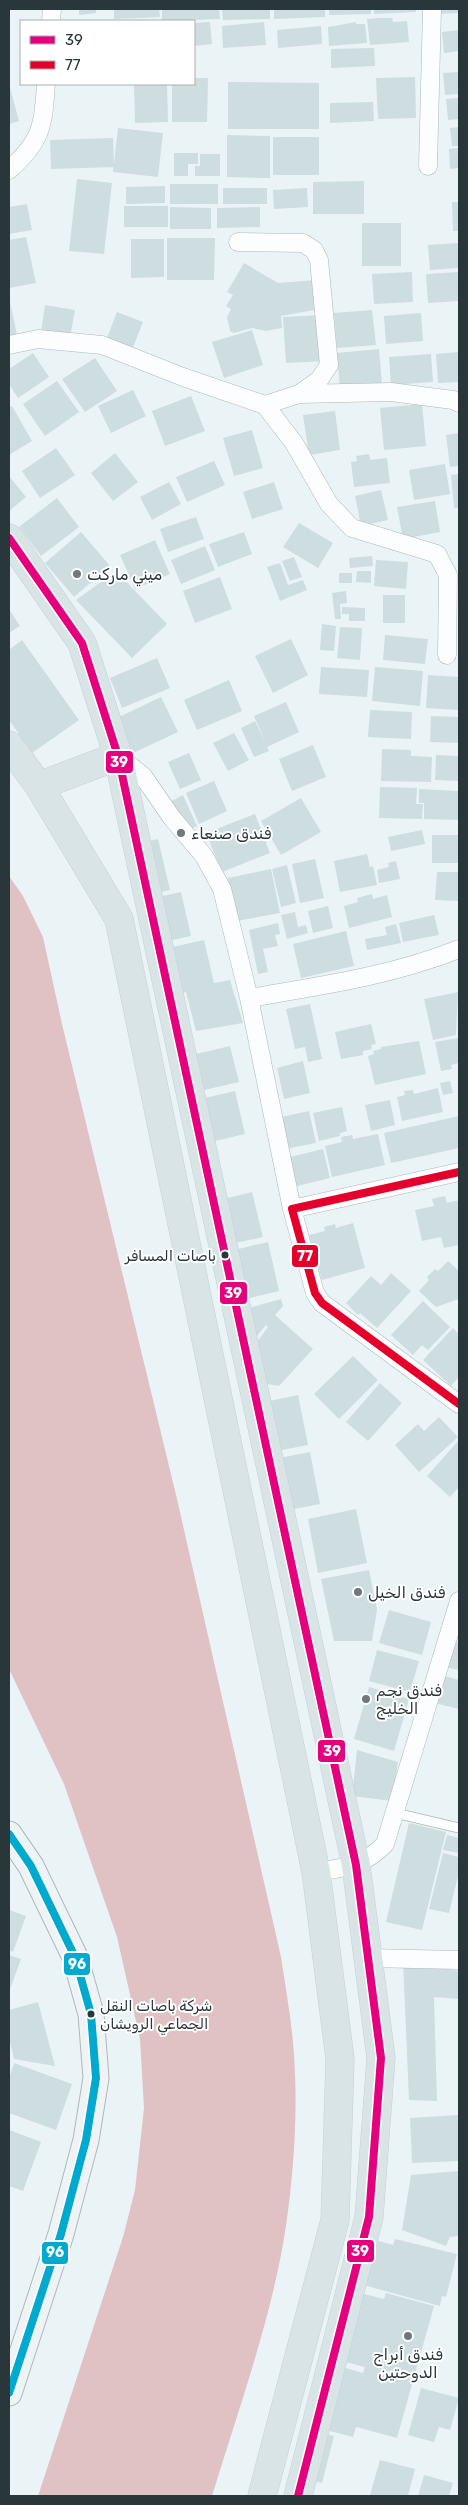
<svg xmlns="http://www.w3.org/2000/svg" width="468" height="2505" font-family="Rubik,'Noto Naskh Arabic',sans-serif">
<style>
.water{fill:#e0c2c4}
.building{fill:#cedde0}
.lines{fill:none;stroke-linecap:round;stroke-linejoin:round}
.service-casing{stroke:#adb8ba;stroke-width:11}
.minor-casing{stroke:#adb8ba;stroke-width:19}
.secondary-casing{stroke:#adb8ba;stroke-width:27}
.trunk-casing{stroke:#c9cfd1;stroke-width:29}
.service{stroke:#fcfdfe;stroke-width:9}
.minor{stroke:#fcfdfe;stroke-width:18}
.secondary{stroke:#eef4f5;stroke-width:25}
.trunk{stroke:#d8e4e6;stroke-width:28}
.bus-1-casing{stroke:#fff;stroke-width:11}
.bus-2-casing{stroke:#fff;stroke-width:11}
.bus-3-casing{stroke:#fff;stroke-width:11}
.bus-1{stroke:#e5007d;stroke-width:8}
.bus-2{stroke:#e4002b;stroke-width:8}
.bus-3{stroke:#00a9ce;stroke-width:8}
.poi-dot{fill:#6d797c;stroke:#fff;stroke-width:2}
.bus-dot{fill:#2a373a;stroke:#fff;stroke-width:2}
.labels{text-anchor:middle;stroke-width:4;stroke-linejoin:round;paint-order:stroke}
.bus-label{font-size:15px;fill:#2a373a;stroke:#fff;text-anchor:end}
.poi-label{font-size:16px;fill:#2a373a;stroke:#fff;text-anchor:start}
.line-badge{stroke:#fff;stroke-width:2}
.badge-label{font-size:14px;text-anchor:middle;font-weight:bold;fill:#fff}
</style>
<rect width="100%" height="100%" fill="#eaf4f6"/>
<path class="water" d="M9,876L23,896L43,937L62,1024L177,1499L281,1957C286,1990 292,2023 294,2055C298,2111 294,2170 286,2226C272,2318 239,2407 212,2496H38L123,2237L135,2190L144,2108L140,2039L117,1937L64,1784L9,1669Z"/>
<path class="building" d="M79,9H96V13L79,15Z
M114,9H159L160,17L114,19Z
M162,9H219L220,19L162,21Z
M222,9H270V19L223,20Z
M274,9H325V17L274,19Z
M329,9H371V14L329,15Z
M374,9H416V12L374,14Z
M438,9H459V13L438,14Z
M380,18H392L393,22L407,21L409,42L370,45L367,19Z
M210,22L212,44L194,46V23Z
M264,22L266,45L223,48L222,26Z
M356,22V24H365L367,43L329,46L328,27Z
M321,26L322,44L278,48L277,30Z
M459,30V51L444,53L442,32Z
M374,48L375,66L331,68V49Z
M459,72V94L445,95L443,73Z
M415,77L416,118L378,119L376,78Z
M194,78H208L207,122H172V84H194Z
M228,82L319,83V129H228Z
M9,84L19,121L9,124Z
M134,84H167L168,122L135,123Z
M459,98V119L448,120L446,99Z
M373,102L374,121L330,123V103Z
M459,127V146H452L450,128Z
M118,128L163,133L158,177L113,172Z
M227,135L270,136V178L227,177Z
M273,137H319V175H273Z
M113,138L114,167L51,169L50,140Z
M459,148V168L450,169L449,149Z
M174,153H198V164H188V176H174Z
M200,154H220V176H195V166H200Z
M77,179L112,183L104,254L69,251Z
M364,181V214H313V182Z
M170,184H218V204H170Z
M165,186V203L126,204V187Z
M223,188H267V204H223Z
M307,188L308,207L274,209L273,190Z
M452,202H459V231H453Z
M27,204L32,230L9,234V207Z
M124,206H168V227H124Z
M170,207L211,208V229H170Z
M260,207V227L217,228V208Z
M362,223H401V266H362Z
M26,237L36,283L9,288V240Z
M167,238H215L214,280H167Z
M131,239H164V277L131,278Z
M459,243V268L430,270L428,245Z
M244,263L278,283L316,280L320,309L281,316L282,328L266,331L252,328L234,333L230,331L227,317L231,309L226,306L233,295L227,292Z
M412,272L413,302L374,304L372,274Z
M459,272V301L428,303L426,274Z
M9,297L17,335L9,337Z
M45,305L75,310L70,337L41,332Z
M372,310L376,345L337,348L334,313Z
M117,312L143,322L131,352L105,343Z
M421,313L423,341L386,344L384,316Z
M322,315L325,361L286,363L283,317Z
M252,330L263,365L224,378L212,342Z
M379,349L382,385L340,389L337,353Z
M459,352V382L438,383L436,354Z
M33,353L49,377L18,398L9,384V369Z
M431,354L433,382L391,385L389,357Z
M95,358L117,391L85,412L62,379Z
M57,381L79,412L45,436L23,404Z
M133,390L146,416L111,433L98,406Z
M191,396L205,431L165,446L152,411Z
M422,404L426,446L384,450L380,408Z
M12,406L32,441L9,455V408Z
M335,411L340,450L309,455L303,415Z
M252,430L263,468L234,476L223,438Z
M459,433V466L450,467L446,435Z
M56,448L75,475L40,498L22,471Z
M115,453L138,482L113,501L91,473Z
M369,454L370,460L387,458L390,483L354,487L351,462L357,461L356,456Z
M214,461L225,485L187,502L176,477Z
M445,464L450,494L414,500L409,470Z
M459,474V508H454L451,475Z
M9,476L26,497L9,511Z
M169,482L181,504L152,520L140,497Z
M274,482L283,509L252,519L243,492Z
M381,490L388,520L361,526L355,496Z
M57,498L79,527L41,556L19,527Z
M435,501L440,532L403,539L397,507Z
M196,517L204,539L168,552L160,529Z
M299,523L333,543L318,568L283,547Z
M81,532L110,566L74,597L45,563Z
M244,532L252,554L218,567L209,544Z
M155,540L170,574L135,589L120,555Z
M205,546L215,570L181,584L171,560Z
M372,556L373,566L350,568L349,558Z
M294,557L302,577L290,581L282,561Z
M376,560L408,562L406,589L374,586Z
M280,563L288,585L303,580L307,590L280,601L267,567Z
M116,571L167,624L132,658L76,600Z
M357,571H371V583L356,582Z
M339,573H352V583H339Z
M220,577L232,609L195,623L183,591Z
M346,591L347,603L340,604L341,619H335L332,593Z
M383,595H405V623H383Z
M342,607L365,608V621H349V614H342Z
M9,609L20,626L9,633Z
M322,624L336,626L334,651L320,650Z
M340,627L362,628L360,660L337,658Z
M385,635L428,639L425,664L383,660Z
M291,639L308,675L273,693L255,656Z
M22,640L79,720L32,753L9,720V650Z
M157,658L170,688L122,708L110,678Z
M321,667L369,670L367,697L319,694Z
M375,667L423,671L420,706L372,701Z
M428,675L459,677V710L426,708Z
M229,680L242,711L197,730L184,700Z
M161,697L178,732L133,753L117,718Z
M286,702L299,732L267,747L269,751L254,757L241,728L255,721L266,743L254,716Z
M370,710L412,712L411,739L368,737Z
M431,716L459,717V743L430,742Z
M234,733L249,760L228,771L213,743Z
M313,745L326,777L292,791L279,759Z
M382,749L411,750V756L432,757L431,782L381,781Z
M189,753L201,780L180,789L168,762Z
M436,755L459,756V781L435,780Z
M214,781L227,811L199,824L186,793Z
M380,787L417,788L416,804H423L422,819L379,818Z
M419,789L459,791V820L424,819V803H419Z
M183,795L197,826L187,831L166,804Z
M301,798L321,832L281,855L261,821Z
M255,814L270,853L222,872L206,833Z
M422,830L425,844L391,851L388,837Z
M432,835H459V863H432Z
M158,839L170,890L137,897L126,846Z
M367,854L370,867L373,866L377,885L340,892L334,861Z
M315,859L324,898L300,903L292,864Z
M396,861L400,879L379,883L377,870L389,867L388,863Z
M287,865L296,903L281,907L272,869Z
M271,869L280,913L237,921L228,878Z
M437,872H459V901L435,900Z
M181,892L191,936L154,944L144,900Z
M372,894L373,899L387,895L392,917L349,928L344,906L358,902L357,898Z
M328,906L333,928L313,933L308,911Z
M295,912L298,927L306,925L308,933L287,939L281,915Z
M434,915L439,935L403,942L399,923Z
M278,923L280,934L275,935L278,946L263,949L268,972L258,974L249,930Z
M396,924L401,943L367,950L365,939L387,935L385,927Z
M346,931L354,966L301,978L293,944Z
M204,940L214,983L230,980L243,1023L196,1031L186,992L169,996L159,950Z
M458,992L456,1035L433,1040L424,999Z
M310,1004L322,1059L308,1062L305,1047L295,1049L286,1009Z
M371,1024L376,1044L371,1045L372,1049L363,1051V1055L341,1059L335,1032Z
M458,1038L459,1063L451,1065L452,1069L441,1071L435,1042Z
M419,1041L426,1074L375,1085L368,1056L374,1054L373,1051L381,1049V1047Z
M230,1046L239,1082L200,1091L192,1055Z
M303,1061L310,1093L284,1099L277,1068Z
M450,1081L453,1093L443,1095L440,1083Z
M438,1088L443,1112L402,1121L397,1097L405,1095L404,1091L413,1090L414,1094Z
M235,1091L245,1134L202,1144L192,1101Z
M390,1100L395,1125L371,1131L365,1105Z
M342,1107L347,1131L340,1133V1136L319,1141L313,1113Z
M309,1111L316,1143L285,1149L281,1130L285,1129L282,1117Z
M459,1116V1148L391,1163L384,1133Z
M378,1134L385,1165L332,1177L325,1146L342,1142L341,1137L352,1135L353,1139Z
M323,1149L330,1178L293,1187L286,1158Z
M252,1192L263,1237L222,1246L212,1202Z
M445,1196L447,1203L459,1200V1245L444,1248L441,1237L422,1241L415,1210L434,1206L432,1199Z
M353,1223L365,1268L322,1280L309,1235L325,1231L324,1227L335,1224L336,1228Z
M268,1242L279,1291L242,1300L226,1252Z
M448,1261L459,1271V1299L436,1307L419,1291L429,1280L427,1277L435,1269L438,1271Z
M391,1273L411,1291L377,1328L360,1313L358,1315L346,1303L371,1276L381,1285Z
M281,1299L283,1306L275,1315L313,1349L279,1386L262,1383L254,1346L268,1327L266,1325L256,1337L242,1310Z
M423,1301L450,1327L428,1350L422,1345L413,1355L391,1335Z
M453,1328L459,1334V1377L451,1386L423,1360Z
M353,1356L378,1380L339,1419L314,1394Z
M380,1383L402,1403L368,1441L346,1422Z
M298,1395L308,1445L261,1454L251,1405Z
M439,1417L458,1437L419,1472L395,1445L418,1424L424,1431Z
M459,1440V1487L450,1497L427,1476Z
M310,1452L320,1504L273,1513L263,1461Z
M356,1509L367,1563L318,1573L308,1519Z
M369,1570L377,1610L372,1641H334L321,1579Z
M389,1610L431,1622L422,1655L379,1643Z
M451,1641L459,1643V1670L445,1667Z
M377,1650L419,1661L410,1692L369,1681Z
M441,1675L459,1680V1709L435,1703Z
M369,1687L409,1699L394,1751L354,1739Z
M357,1750L398,1762L392,1801L352,1796Z
M409,1823L446,1832L422,1930L386,1922Z
M447,1835L459,1838V1853L443,1850Z
M443,1853L459,1857V1872L449,1913L429,1909Z
M9,1910L26,1916L13,1952L9,1950Z
M9,1955L21,1959L9,1992Z
M403,1961L459,1971V1999L434,1997L437,2101L409,2100Z
M38,2002L55,2066L14,2059L9,2037V2010Z
M14,2063L72,2084L56,2130L9,2113V2079Z
M458,2115L459,2161L412,2163L410,2118Z
M9,2130L41,2142L23,2191L9,2186Z
M459,2171V2236L450,2237L446,2246L402,2230L411,2175Z
M357,2235L393,2245L395,2239L457,2254L446,2297L442,2296L440,2306L345,2280Z
M349,2290L384,2299L386,2293L434,2306L397,2438L356,2427L353,2437L307,2425L325,2362L363,2373L365,2367L330,2358Z
M421,2388L459,2398L450,2430L439,2427L434,2442L408,2435Z
M304,2429L334,2436L322,2483L293,2475Z
M380,2460L415,2469L408,2496L370,2495Z
M424,2475L453,2483L449,2496H418Z"/>
<g class="lines">
<g class="service-casing">
<path id="service" d="M395,1813L459,1828"/>
</g>
<g class="minor-casing">
<path id="minor" d="M51,21L52,9
M428,166L432,9
M9,170C42,141 43,126 46,84
M238,242L303,243L314,250L319,260L329,365L319,380L299,394
M9,345L38,339L102,345L183,377L265,405L294,443L329,504L352,528L437,554L448,575L447,655
M265,405L299,394L391,392L453,400L459,403
M118,756L143,776L172,818L204,856L222,889L249,998L292,1209
M249,998C320,986 391,976 459,949
M459,1172L292,1209L315,1293L322,1303L459,1404
M316,1872C347,1867 362,1867 385,1844L459,1601
M368,1958L459,1960"/>
</g>
<g class="secondary-casing">
<path id="secondary" d="M9,1834L31,1866L75,1957L91,2014L96,2078L86,2140L61,2234L9,2393"/>
</g>
<g class="trunk-casing">
<path id="trunk" d="M9,538L82,643L118,756L356,1865L381,2058L369,2217L298,2496
M9,745L39,786L119,919L316,1872L340,2059L335,2220L262,2496
M39,786L118,756"/>
</g>
<use href="#service" class="service"/>
<use href="#minor" class="minor"/>
<use href="#secondary" class="secondary"/>
<use href="#trunk" class="trunk"/>
<g class="bus-1-casing">
<path id="bus-1" d="M9,538L82,643L118,756L356,1865L381,2058L369,2217L298,2496"/>
</g>
<g class="bus-2-casing">
<path id="bus-2" d="M459,1172L292,1209L315,1293L322,1303L459,1404"/>
</g>
<g class="bus-3-casing">
<path id="bus-3" d="M9,1834L31,1866L75,1957L91,2014L96,2078L86,2140L61,2234L9,2393"/>
</g>
<use href="#bus-1" class="bus-1"/>
<use href="#bus-2" class="bus-2"/>
<use href="#bus-3" class="bus-3"/>
</g>
<g class="poi-dot">
<circle cx="77" cy="574" r="5"/>
<circle cx="181" cy="833" r="5"/>
<circle cx="358" cy="1592" r="5"/>
<circle cx="366" cy="1699" r="5"/>
<circle cx="408" cy="2336" r="5"/>
</g>
<g class="bus-dot">
<circle cx="225" cy="1255" r="4.5"/>
<circle cx="91" cy="2014" r="4.5"/>
</g>
<g class="labels">
<g class="bus-label">
<text x="216" y="1261">باصات المسافر</text>
<text x="100" y="2011" text-anchor="start">شركة باصات النقل<tspan x="100" dy="18">الجماعي الرويشان</tspan></text>
</g>
<g class="poi-label">
<text x="87" y="580">ميني ماركت</text>
<text x="191" y="839">فندق صنعاء</text>
<text x="368" y="1598">فندق الخيل</text>
<text x="376" y="1696">فندق نجم<tspan x="376" dy="18">الخليج</tspan></text>
<text x="408" y="2360" text-anchor="middle">فندق أبراج<tspan x="408" dy="18">الدوحتين</tspan></text>
</g>
</g>
<g class="line-badge">
<rect x="105" y="750" width="29" height="24" rx="5" fill="#e5007d"/>
<rect x="291" y="1244" width="28" height="24" rx="5" fill="#e4002b"/>
<rect x="219" y="1281" width="29" height="24" rx="5" fill="#e5007d"/>
<rect x="317" y="1739" width="29" height="24" rx="5" fill="#e5007d"/>
<rect x="63" y="1952" width="28" height="24" rx="5" fill="#00a9ce"/>
<rect x="346" y="2239" width="29" height="24" rx="5" fill="#e5007d"/>
<rect x="41" y="2241" width="28" height="24" rx="5" fill="#00a9ce"/>
</g>
<g class="badge-label">
<text x="119" y="767">39</text>
<text x="305" y="1261">77</text>
<text x="233" y="1298">39</text>
<text x="332" y="1756">39</text>
<text x="77" y="1969">96</text>
<text x="360" y="2256">39</text>
<text x="55" y="2257">96</text>
</g>
<rect width="468" height="2505" fill="none" stroke="#2a373a" stroke-width="20"/>
<rect x="20" y="20" width="175" height="65" fill="#ffffff" stroke="#aaafb0"/>
<rect x="30" y="36" width="25" height="8" fill="#e5007d" stroke="#aaafb0"/>
<text x="65" y="45" font-size="15" fill="#2a373a">39</text>
<rect x="30" y="61" width="25" height="8" fill="#e4002b" stroke="#aaafb0"/>
<text x="65" y="70" font-size="15" fill="#2a373a">77</text>
</svg>
